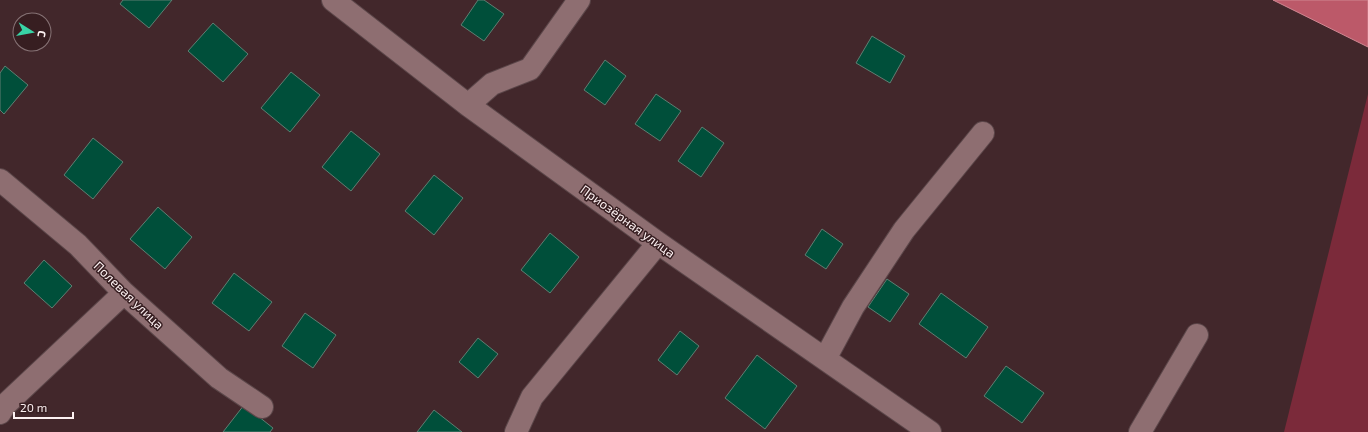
<svg xmlns="http://www.w3.org/2000/svg" width="1368" height="432" font-family="'Exo 2',sans-serif">
<style>
.green{fill:#7b2a3a}
.water{fill:#bc5969;stroke:#d08792}
.building{fill:#004f3a;stroke:#5f7e72}
.lines{fill:none;stroke-linecap:round;stroke-linejoin:round}
.minor-casing{stroke:#5b4649;stroke-width:24}
.minor{stroke:#8e6e71;stroke-width:22}
.labels{text-anchor:middle;stroke-width:3;stroke-linejoin:round;paint-order:stroke}
.street-label{font-size:13px;fill:#fdf1f2;stroke:#371e21}
</style>
<rect width="100%" height="100%" fill="#42272b"/>
<path class="green" d="M1368,94V432H1284Z"/>
<path class="water" d="M1273,0H1368V47Z"/>
<path class="building" d="M123,0H172L149,28L120,4Z
M478,0H484L504,14L484,41L461,25Z
M213,23L248,54L223,82L188,51Z
M872,36L905,56L890,83L856,63Z
M605,60L626,76L605,105L584,90Z
M5,66L28,85L4,114L0,110V73Z
M291,72L320,95L290,132L261,108Z
M656,94L681,111L660,141L635,124Z
M702,127L724,143L701,177L678,161Z
M351,131L380,154L351,191L322,167Z
M93,138L123,162L93,199L64,175Z
M434,175L463,198L434,235L405,211Z
M158,207L192,237L165,269L130,239Z
M822,229L843,244L826,269L805,255Z
M550,233L579,257L550,293L521,270Z
M44,260L72,286L52,308L24,283Z
M234,273L272,302L249,331L212,303Z
M887,279L909,294L890,322L868,307Z
M941,293L988,327L966,358L919,324Z
M305,313L336,335L313,368L282,346Z
M680,331L699,346L677,375L658,360Z
M478,338L498,354L478,378L459,362Z
M757,355L797,386L765,429L725,398Z
M1006,366L1044,393L1022,423L984,396Z
M244,405L273,428L270,432H223Z
M434,410L462,432H417Z"/>
<g class="lines">
<g class="minor-casing">
<path id="minor" d="M333,0L468,105L658,243L930,432
M468,105L492,84L530,69L579,0
M0,180L78,245L124,293L219,378L262,407
M825,359L853,307L904,230L983,133
M0,413L5,405L124,293
M516,432L532,397L658,243
M1140,432L1197,335"/>
</g>
<use href="#minor" class="minor"/>
</g>
<g class="labels">
<g class="street-label">
<text transform="translate(628 221) rotate(36)" y="5">Приозёрная улица</text>
<text transform="translate(129 295) rotate(44)" y="5">Полевая улица</text>
</g>
</g>
<g transform="translate(32 32) rotate(101)"><circle r="19" fill="#371e21" stroke="#867275"/>
<path d="M0-3L7 15L0 10L-7 15Z" fill="#38d4a6"/>
<text y="-6" font-size="11" font-weight="bold" text-anchor="middle" fill="#fdf1f2">С</text>
</g>
<path d="M14 412v6h59v-6" fill="none" stroke="#fdf1f2" stroke-width="2"/>
<text x="20" y="412" font-size="12" fill="#fdf1f2" stroke="#371e21" stroke-width="3" paint-order="stroke">20 m</text>
</svg>
